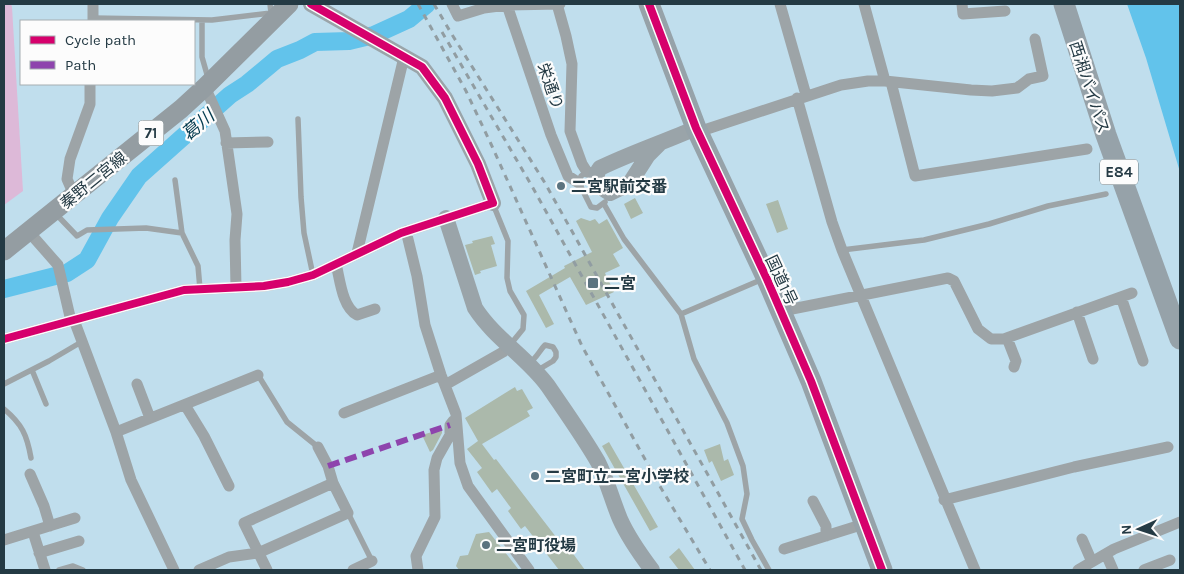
<svg xmlns="http://www.w3.org/2000/svg" width="1184" height="574" font-family="Karla,'Noto Sans JP',sans-serif">
<style>
.green{fill:#ddb9d8}
.water{fill:#62c3eb}
.lines{fill:none;stroke-linecap:round;stroke-linejoin:round}
.river{stroke:#62c3eb;stroke-width:18}
.building{fill:#abb9ab}
.lane{stroke:#9da4a7;stroke-width:5.5}
.street{stroke:#9da4a7;stroke-width:11}
.secondary{stroke:#9aa4a9;stroke-width:16}
.primary{stroke:#949da2;stroke-width:19}
.highway{stroke:#96a2a9;stroke-width:21}
.rail{stroke:#919da2;stroke-width:3;stroke-dasharray:6 6;stroke-linecap:butt}
.quiet{stroke:#8e44ad;stroke-width:6;stroke-dasharray:12 6;stroke-linecap:butt}
.cycleway-casing{stroke:#fcfcfc;stroke-width:11}
.cycleway{stroke:#d6006c;stroke-width:8}
.poi-dot{fill:#5b737f;stroke:#fcfcfc;stroke-width:2}
.labels{text-anchor:middle;stroke-width:4.5;stroke-linejoin:round;paint-order:stroke}
.shield{fill:#fcfcfc;stroke:#65747b;stroke-width:1}
.shield-label{font-size:15px;font-weight:bold;fill:#243a44}
.street-label{font-size:16px;fill:#243a44;stroke:#fcfcfc}
.poi-label{font-size:16px;font-weight:bold;fill:#243a44;stroke:#fcfcfc;text-anchor:start}
.water-label{font-size:18px;font-style:italic;fill:#023a4e;stroke:#fcfcfc}
</style>
<rect width="100%" height="100%" fill="#c0deed"/>
<path class="green" d="M4,4H11L12,7L23,191L4,205Z"/>
<path class="water" d="M1127,4H1180V172L1146,58Z"/>
<g class="lines">
<path class="river" d="M4,289L67,273L87,260L110,218L139,176L230,95L247,84L277,59L300,50L315,42L349,41L374,35L409,19L427,4"/>
</g>
<path class="building" d="M635,198L643,213L631,219L624,204Z
M778,200L788,229L777,233L766,204Z
M581,218L590,221L595,219L599,224L607,219L623,248L613,254L620,266L605,273L614,292L586,305L570,277L539,295L554,324L546,328L526,291L565,268L564,266L592,252L576,221Z
M492,236L495,244L491,245L497,266L480,271L481,273L475,275L465,245L473,243L472,241Z
M515,387L517,391L522,389L533,408L527,411L530,416L482,444L494,460L496,459L563,546L566,544L585,570H559L525,526L521,529L508,511L511,508L497,489L492,493L477,472L482,468L467,449L478,441L465,418Z
M442,429V433L433,450L430,452L422,435Z
M609,442L658,527L650,531L602,446Z
M720,444L724,461L728,459L734,475L721,481L712,461L709,463L704,450Z
M489,532L519,570H459L456,566L460,556L468,555L476,534Z
M679,548L695,570H679L669,557Z"/>
<g class="lines">
<path class="lane" d="M270,4L271,13
M93,18L212,20L271,13L272,14
M202,20V57L208,78
M298,119L301,197L304,233L313,275
M587,172L581,176L579,183L591,207L597,208L605,202
M175,180L182,233L198,266L200,289
M493,204L508,241L507,278L510,291L524,315L523,329L510,345
M604,204L624,239L681,314
M55,213L77,236L87,230L146,228L182,233
M842,250L924,240L989,224L1048,206L1106,194
M763,279L681,314L694,359L727,423L743,466L747,494L742,519L752,540L769,570
M529,363C537,358 539,351 545,345L553,347L556,352V357L553,361L538,370
M32,370L46,404
M258,375L287,422L318,447
M4,384L49,361L83,341
M4,409C22,424 27,435 31,458
M348,513L372,561
M59,570L73,566L83,570"/>
<path class="street" d="M452,4L458,16L484,8L507,5L560,4
M557,4L566,36L572,64L570,131L582,164L587,172L596,173
M780,4L806,95
M962,4L963,14L1005,11
M507,5L551,135L568,176L579,183
M93,21V4
M885,81L971,90L992,91L1017,88L1029,79L1043,76L1035,39
M891,82L915,176L1087,149
M205,87L225,131L237,214L235,240L236,287
M797,98L832,222L842,250L975,570
M698,132L841,85L868,81H885L864,4
M226,143L268,142
M74,195L67,179L70,159L90,104V84
M406,231L417,276L425,325L441,375L456,414L460,463L468,486L529,570
M29,232L58,265L71,321
M357,253L404,57
M336,264C340,279 342,307 357,315L375,309
M1121,297L1143,361
M782,311L948,278L954,281L978,329L991,339H1004L1132,293
M1077,312L1093,359
M74,320L116,432L131,480L174,570
M1007,338L1016,361L1014,367
M4,339L184,290L264,286L288,282L313,275L401,233L493,203
M137,384L150,418
M445,385L503,352L508,347
M185,405L204,436L229,486
M344,413L441,375
M116,432L258,375
M30,474L44,506L50,526
M944,500L1074,467L1168,447
M813,501L826,526V536
M33,532L45,570
M1082,539L1092,562
M4,540L75,518
M784,549L864,524
M39,553L79,541
M1106,554L1113,570
M199,570L229,557L258,553L348,513L333,483L328,466L318,447
M267,570L244,523L333,483
M353,570L372,561
M418,570L416,556L435,517L434,470L437,458L450,435V425L453,421
M1078,570L1114,549L1180,522
M1144,570L1170,560"/>
<path class="secondary" d="M311,4L422,67L445,98L478,164L493,203
M659,144L648,155L630,183L610,193C600,188 592,178 600,168C631,153 664,142 696,128
M446,218L475,308C495,339 527,357 548,386C565,411 583,436 598,462C607,480 612,500 620,519C628,537 640,554 652,570"/>
<path class="primary" d="M4,251L181,109L205,87L289,4"/>
<path class="highway" d="M649,4L696,128L766,277L811,381L882,570
M1064,4L1106,135L1180,339"/>
<path class="rail" d="M418,4L466,91L491,144L582,346L661,488L710,570
M434,4L451,33L545,183L761,570
M442,32L533,188L745,570"/>
<path class="quiet" d="M328,466L450,425"/>
<g class="cycleway-casing">
<path id="cycleway" d="M649,4L696,128L766,277L811,381L882,570
M4,339L184,290L264,286L288,282L313,275L401,233L493,203L478,164L445,98L422,67L311,4"/>
</g>
<use href="#cycleway" class="cycleway"/>
</g>
<g class="poi-dot">
<circle cx="561" cy="186" r="5"/>
<rect x="587" y="277" width="12" height="12" rx="2.5"/>
<circle cx="535" cy="476" r="5"/>
<circle cx="486" cy="545" r="5"/>
</g>
<g class="labels">
<g class="shield">
<rect x="138.5" y="120.5" width="25" height="25" rx="4"/>
<rect x="1100" y="159.5" width="38" height="25" rx="4"/>
</g>
<g class="shield-label">
<text x="151" y="138">71</text>
<text x="1119" y="177">E84</text>
</g>
<g class="street-label">
<text transform="translate(551 86) rotate(71)" y="6">栄通り</text>
<text transform="translate(1090 87) rotate(72)" y="6">西湘バイパス</text>
<text transform="translate(93 180) rotate(-39)" y="6">秦野二宮線</text>
<text transform="translate(782 280) rotate(65)" y="6">国道1号</text>
</g>
<g class="poi-label">
<text x="571" y="192">二宮駅前交番</text>
<text x="604" y="289">二宮</text>
<text x="545" y="482">二宮町立二宮小学校</text>
<text x="496" y="551">二宮町役場</text>
</g>
<g class="water-label">
<text transform="translate(198 125) rotate(-40)" y="6">葛川</text>
</g>
</g>
<rect width="1184" height="574" fill="none" stroke="#243a44" stroke-width="10"/>
<rect x="20" y="20" width="175" height="65" fill="#fcfcfc" stroke="#a6aeb2"/>
<rect x="30" y="36" width="25" height="8" fill="#d6006c" stroke="#a6aeb2"/>
<text x="65" y="45" font-size="15" fill="#243a44">Cycle path</text>
<rect x="30" y="61" width="25" height="8" fill="#8e44ad" stroke="#a6aeb2"/>
<text x="65" y="70" font-size="15" fill="#243a44">Path</text>
<g transform="translate(1139 529) rotate(267)" stroke="#fcfcfc" stroke-width="4" paint-order="stroke">
<path d="M0-4L9 19L0 12L-9 19Z" fill="#243a44"/>
<text y="-8" font-size="14" font-weight="bold" text-anchor="middle" fill="#243a44">N</text>
</g>
</svg>
